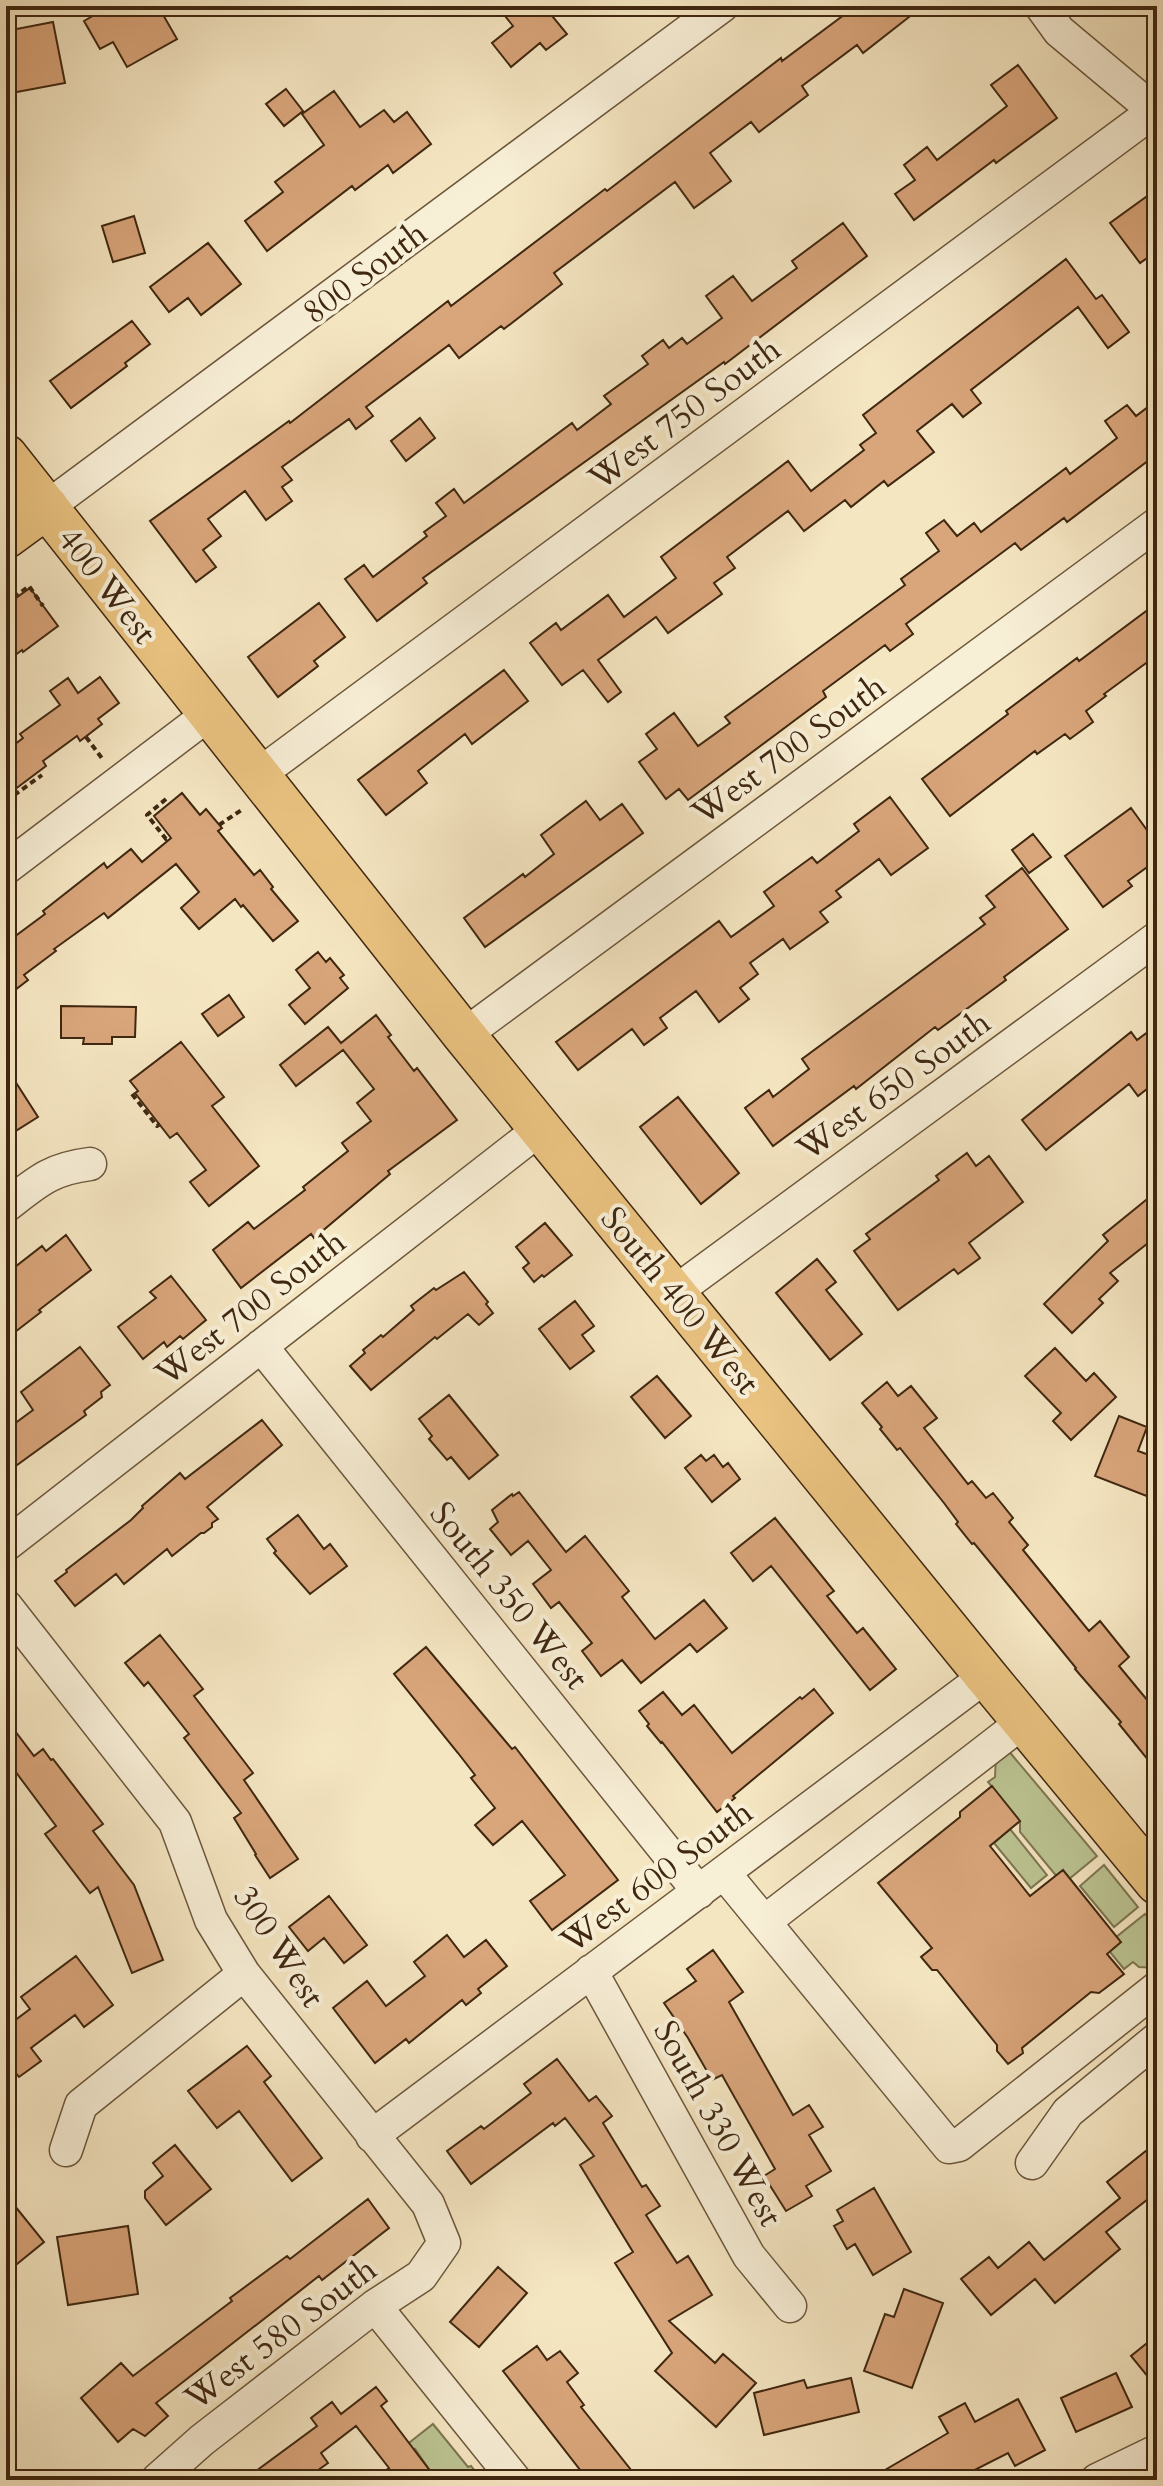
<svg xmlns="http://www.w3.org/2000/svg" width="1163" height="2486" font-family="Cardo,serif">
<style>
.green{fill:#bcc593;stroke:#7e7652;stroke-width:2}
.building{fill:#d9a57b;stroke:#3f2710;stroke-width:2}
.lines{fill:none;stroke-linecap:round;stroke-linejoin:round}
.minor-casing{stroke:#6c573c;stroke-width:35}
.major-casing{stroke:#3f2710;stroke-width:45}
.path{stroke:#3f2710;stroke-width:4;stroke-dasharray:6 4;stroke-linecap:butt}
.minor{stroke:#f8efd7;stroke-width:32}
.major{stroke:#eac381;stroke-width:42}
.labels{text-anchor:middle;stroke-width:8;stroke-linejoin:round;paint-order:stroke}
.street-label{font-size:34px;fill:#3f2710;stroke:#f8efd7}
</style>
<rect width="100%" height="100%" fill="#f5e6c2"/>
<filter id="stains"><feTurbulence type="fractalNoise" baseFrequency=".0025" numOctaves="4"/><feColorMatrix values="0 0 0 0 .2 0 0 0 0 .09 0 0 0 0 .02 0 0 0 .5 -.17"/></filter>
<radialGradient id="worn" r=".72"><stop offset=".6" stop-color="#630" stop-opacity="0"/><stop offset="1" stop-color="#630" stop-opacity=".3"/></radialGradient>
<path class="green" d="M1007,1749L1097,1856L1063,1884L1020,1832V1821L988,1782L995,1777L996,1757Z
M1010,1829L1047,1875L1031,1888L994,1843Z
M1104,1865L1138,1907L1114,1927L1080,1886Z
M1145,1914L1157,1929V1968L1139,1967L1133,1962L1124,1969L1105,1946Z
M433,2424L468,2467L471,2466L482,2480H437L436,2471L431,2472L415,2449L409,2453L405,2446Z"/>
<path class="building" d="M110,6H128L134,15L150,6H158L177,39L127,67L113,42L100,49L84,21Z
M497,6H544L567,34L546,50L540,43L511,67L492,43L513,26Z
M856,6H923L863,53L857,45L802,86L808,95L759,132L751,122L710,153L731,181L694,208L675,182L554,273L562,284L504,329L501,326L459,358L449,345L366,407L373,416L356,429L349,419L282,467L292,480L282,487L292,501L266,520L245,491L208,519L221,536L203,550L216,567L196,582L150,521L289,421L290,423L448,301L451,306L605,189L607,191L781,58L782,61Z
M53,22L65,83L6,94V31Z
M1018,65L1057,118L996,163L994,160L914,220L895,194L915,180L904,165L927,147L937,160L1007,106L991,85Z
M286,89L303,111L284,126L266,104Z
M334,91L360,127L384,110L394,122L407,112L431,144L393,173L388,165L355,190L352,186L267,251L245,221L283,192L275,182L324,145L302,114Z
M1157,189V251L1140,263L1110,223Z
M134,216L145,253L113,262L102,226Z
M843,223L867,256L725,364L724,362L423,578L427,583L377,621L345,579L364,565L373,577L427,536L424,532L446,516L436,503L454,489L464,503L572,423L577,430L611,404L604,396L648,364L642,356L663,340L669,348L682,338L687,344L722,318L706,296L733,276L752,301L797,268L792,261Z
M208,243L241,284L201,315L188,298L169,312L150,287Z
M1066,259L1096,299L1102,295L1129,332L1108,348L1078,307L971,390L981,403L963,417L952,404L917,431L934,452L888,486L884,481L851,507L845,500L804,531L788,511L727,557L735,568L714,583L722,594L668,633L656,617L598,660L621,692L608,702L583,670L562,685L530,643L556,623L561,630L608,595L624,617L676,578L661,557L788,461L811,491L864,450L860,445L876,433L863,415Z
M132,321L150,344L125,363L127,366L71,408L50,381Z
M1157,400V454L1067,522L1064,518L1021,550L1015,543L906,624L913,634L890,651L885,645L823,691L826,697L688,800L679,789L666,799L639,762L657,749L646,734L674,713L698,746L730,723L725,717L905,585L901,579L939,551L926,533L944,520L957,536L974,523L981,532L1066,468L1070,474L1117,438L1105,421L1127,405L1136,416Z
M420,418L435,438L406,461L391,441Z
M30,588L58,626L23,652L22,650L6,662V605Z
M319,603L345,637L314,661L318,666L278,697L248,657Z
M1157,603V655L1104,694L1106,696L1086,711L1093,722L1070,739L1065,734L1037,754L1035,751L950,816L922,779L1008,714L1006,711L1077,658L1079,661Z
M504,670L528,701L472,744L465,734L418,771L427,783L386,815L358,780Z
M100,677L119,703L98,719L102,724L80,741L77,736L43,761L46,766L6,796V751L23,738L20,734L60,705L50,691L68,678L78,693Z
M182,793L200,815L206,809L222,828L218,831L254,875L260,870L273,887L271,889L298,921L273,941L243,905L241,907L235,899L199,929L181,908L199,892L176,864L108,918L104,913L54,949L56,951L24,975L28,980L6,997V943L45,914L43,911L104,863L107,868L131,849L142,862L171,838L154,816Z
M890,797L928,848L891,875L879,859L836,891L841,897L820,912L828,922L790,949L783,939L750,963L758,974L740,988L749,999L719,1022L696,991L660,1018L667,1028L644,1045L632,1029L578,1070L556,1042L719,921L731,937L774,906L764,892L812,857L817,863L859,831L854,824Z
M586,801L600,820L622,804L643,833L485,947L464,918L523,874L525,877L554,854L541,835Z
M1131,808L1157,844V860L1128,881L1132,886L1103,907L1065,856Z
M1033,834L1051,857L1029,873L1012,850Z
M1022,868L1068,929L1004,977L1006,980L938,1030L935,1027L856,1089L854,1086L773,1146L745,1108L769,1090L773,1097L809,1069L802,1059L985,924L980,918L995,907L986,896Z
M318,952L326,962L330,958L344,975L340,978L348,988L305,1024L289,1005L310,988L296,970Z
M229,995L244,1017L218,1036L202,1014Z
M61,1006L136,1007L135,1037H112V1044H83L84,1038H61Z
M376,1015L391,1035L388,1037L414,1071L417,1068L457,1120L388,1171L390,1174L314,1238L311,1234L241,1288L213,1250L248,1222L254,1229L305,1190L303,1187L348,1151L342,1143L371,1121L357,1103L374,1089L343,1050L296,1086L280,1065L328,1027L341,1043Z
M1157,1025V1081L1138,1096L1129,1084L1046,1150L1022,1120L1131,1032L1137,1040Z
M181,1042L224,1097L212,1106L259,1166L209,1206L190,1182L206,1170L177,1133L170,1138L135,1093L138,1091L130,1081Z
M6,1067L38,1117L14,1132L6,1119Z
M678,1097L739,1173L701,1204L640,1127Z
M967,1153L976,1166L989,1156L1023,1202L969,1243L980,1258L958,1274L954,1269L898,1310L854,1251L870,1239L866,1234L939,1180L936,1176Z
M1157,1191V1236L1110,1273L1118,1281L1099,1299L1103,1303L1072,1333L1044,1304L1108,1241L1103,1235Z
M545,1223L572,1255L544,1277L542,1275L534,1282L523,1268L529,1263L516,1247Z
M66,1235L91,1270L39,1310L41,1312L6,1339V1274L42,1246L46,1251Z
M817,1259L836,1282L826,1290L862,1334L830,1360L776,1293Z
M464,1272L488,1302L486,1304L493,1313L479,1325L468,1314L437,1339L435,1337L371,1390L350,1366L365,1353L363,1350L381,1335L383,1337L414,1310L411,1306L434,1288L436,1290Z
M171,1276L206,1320L183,1339L180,1336L167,1347L164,1342L143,1359L118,1327L156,1298L150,1292Z
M575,1301L594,1326L582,1335L594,1351L570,1369L539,1329Z
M80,1347L110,1385L101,1392L102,1397L84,1411L86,1415L6,1473V1430L33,1410L21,1392Z
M1055,1348L1086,1381L1094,1373L1116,1397L1071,1440L1053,1421L1061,1413L1025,1376Z
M657,1376L691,1416L665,1438L631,1397Z
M887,1382L898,1396L911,1386L937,1418L924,1428L968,1484L972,1481L986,1498L993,1493L1013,1518L1009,1522L1028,1545L1023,1550L1089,1631L1100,1621L1129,1657L1119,1666L1148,1701L1157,1694V1771L1119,1724L1121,1722L1075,1669L1076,1668L974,1543L972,1544L956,1524L958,1522L944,1503L900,1448L897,1450L880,1429L882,1427L862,1403Z
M449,1395L498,1455L469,1479L451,1457L447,1460L429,1439L432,1436L419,1419Z
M1119,1416L1147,1427L1138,1451L1157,1458V1500L1095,1476Z
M262,1420L282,1445L207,1507L218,1519L212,1523V1527L204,1533H201L172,1556L167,1549L124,1584L116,1574L75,1606L55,1581L67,1572L66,1570L131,1520L143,1508L142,1506L180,1473L185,1479Z
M701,1455L706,1461L714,1455L723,1467L728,1463L740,1479L712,1502L685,1468Z
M519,1492L566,1552L585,1536L629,1591L622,1597L655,1639L704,1600L727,1628L697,1652L690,1644L641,1683L622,1660L601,1676L582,1651L592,1643L559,1602L551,1608L533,1584L551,1570L528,1541L511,1555L490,1529L498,1522L492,1510L512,1494L513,1496Z
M298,1515L324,1549L330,1544L347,1566L310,1594L274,1553L276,1551L267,1539Z
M775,1518L834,1591L827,1596L857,1633L863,1628L896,1669L870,1690L771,1566L753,1581L731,1553Z
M160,1635L203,1689L194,1696L253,1773L244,1780L298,1859L270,1878L255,1855L256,1854L234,1818L241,1813L184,1738L189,1734L148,1682L144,1686L125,1663Z
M426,1647L512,1749L515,1747L618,1880L552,1930L530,1901L565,1875L522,1821L493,1845L475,1825L495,1808L471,1778L475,1775L458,1753L394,1674Z
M814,1689L833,1713L733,1796L735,1798L717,1812L662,1742L661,1743L647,1726L649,1724L639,1711L663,1692L682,1715L694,1705L732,1753L800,1697L802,1699Z
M6,1719L34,1756L43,1749L51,1760L53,1759L103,1824L93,1831L134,1885L163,1960L132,1973L98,1887L90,1893L45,1834L56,1826L15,1771L6,1779Z
M992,1786L1020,1821L990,1846L1030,1896L1063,1870L1121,1942L1107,1954L1124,1974L1099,1993L1091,1992L1022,2048L1023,2053L1008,2064L997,2051V2045L937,1970H932L921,1957L932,1948L878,1883L960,1817V1812Z
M329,1896L367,1945L344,1963L324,1938L308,1951L289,1927Z
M447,1935L464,1957L486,1940L507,1966L478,1989L481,1993L466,2005L462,2000L409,2043L406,2039L375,2063L333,2008L367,1981L386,2006L425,1976L414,1962Z
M713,1950L743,1992L729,2002L793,2115L809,2105L823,2127L809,2135L831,2171L806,2186L812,2196L786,2211L764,2176L775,2169L722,2075L712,2080L688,2038L664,2003L696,1981L687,1969Z
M76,1956L113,2005L84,2027L75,2015L31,2048L41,2061L19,2077L15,2072L6,2079V2027L30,2009L21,1997Z
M247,2046L271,2076L264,2082L322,2158L292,2181L239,2111L217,2128L188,2091Z
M557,2059L589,2101L596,2096L612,2116L603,2123L642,2187L646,2185L660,2206L646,2215L677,2263L688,2256L712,2295L669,2321L715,2363L723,2354L756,2383L716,2427L655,2371L672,2353L615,2263L633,2252L580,2165L594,2156L565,2118L555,2126L553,2123L471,2184L447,2151L481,2126L484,2129L531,2093L524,2084Z
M1157,2142V2192L1106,2232L1120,2249L1055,2303L1035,2279L991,2315L961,2279L989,2257L998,2268L1029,2242L1044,2260L1120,2198L1107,2182Z
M175,2145L211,2189L166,2225L145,2198V2191L163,2176L153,2163Z
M874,2188L911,2252L873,2275L855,2244L847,2249L834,2226L843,2221L837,2210Z
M6,2195L44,2242L6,2273Z
M368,2199L389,2228L322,2280L319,2276L156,2403L168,2416L145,2436L133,2429L118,2442L81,2398L121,2363L133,2376L232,2301L230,2298L287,2256L290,2259Z
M128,2226L138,2294L68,2305L57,2237Z
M498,2267L527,2293L479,2347L450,2322Z
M904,2289L943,2303L912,2388L864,2371L885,2314L894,2317Z
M1157,2335V2388L1131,2356Z
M537,2346L547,2360L560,2351L578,2373L567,2382L584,2405L581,2407L639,2480H588L503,2371Z
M1116,2373L1132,2407L1076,2432L1061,2398Z
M851,2378L859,2412L764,2435L754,2393L804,2380L807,2388Z
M376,2387L387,2401L381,2406L437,2480H373L389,2468L356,2426L321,2453L328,2463L304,2480H244L317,2426L311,2418L332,2402L341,2414Z
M1018,2399L1045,2450L1015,2466L1008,2453L955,2480H868L948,2433L939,2417L965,2403L975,2422Z"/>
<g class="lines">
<g class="minor-casing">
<path id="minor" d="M1041,6L1059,31L1157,113
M47,507L722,6
M258,775L1154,111
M6,868L209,714
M464,1035L1157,524
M6,1206C37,1182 50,1169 90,1164
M675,1292L1157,938
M261,1346L699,1892
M6,1545L540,1129
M6,1606L175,1822L211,1920L244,1974L428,2204L444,2243L421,2276L375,2306L202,2440L157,2480
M724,1873L949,2147L959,2145L1157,1988
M764,1922L1023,1722
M591,1971L749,2256L790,2306
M372,2136L986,1676
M66,2150L81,2105L244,1974
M1032,2163L1068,2112L1157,2039
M375,2306L515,2480
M1097,2480L1157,2451"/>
</g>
<g class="major-casing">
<path id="major" d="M6,456L464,1035L986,1676L1157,1883
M6,537L47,507"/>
</g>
<path class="path" d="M6,604L29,586L43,606
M86,737L104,761
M166,799L147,815L166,839L169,836
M6,801L42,775
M219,825L243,809
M132,1094L157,1126L160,1124"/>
<use href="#minor" class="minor"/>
<use href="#major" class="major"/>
</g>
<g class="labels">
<g class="street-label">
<text transform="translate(364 272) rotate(-37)" y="12">800 South</text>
<text transform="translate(684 413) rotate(-37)" y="12">West 750 South</text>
<text transform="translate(108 585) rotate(52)" y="12">400 West</text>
<text transform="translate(788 749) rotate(-36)" y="12">West 700 South</text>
<text transform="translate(893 1085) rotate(-36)" y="12">West 650 South</text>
<text transform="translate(681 1300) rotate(51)" y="12">South 400 West</text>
<text transform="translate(250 1307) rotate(-38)" y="12">West 700 South</text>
<text transform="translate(510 1595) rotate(51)" y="12">South 350 West</text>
<text transform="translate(656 1876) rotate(-37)" y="12">West 600 South</text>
<text transform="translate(280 1946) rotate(57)" y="12">300 West</text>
<text transform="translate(719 2123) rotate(61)" y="12">South 330 West</text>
<text transform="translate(280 2333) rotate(-37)" y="12">West 580 South</text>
</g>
</g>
<rect width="1163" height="2486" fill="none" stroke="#f5e6c2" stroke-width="32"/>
<rect x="8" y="8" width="1147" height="2470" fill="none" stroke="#3f2710" stroke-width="4"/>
<rect x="16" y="16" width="1131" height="2454" fill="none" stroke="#3f2710" stroke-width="2"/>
<rect width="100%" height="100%" filter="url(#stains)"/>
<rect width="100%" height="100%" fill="url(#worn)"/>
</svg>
